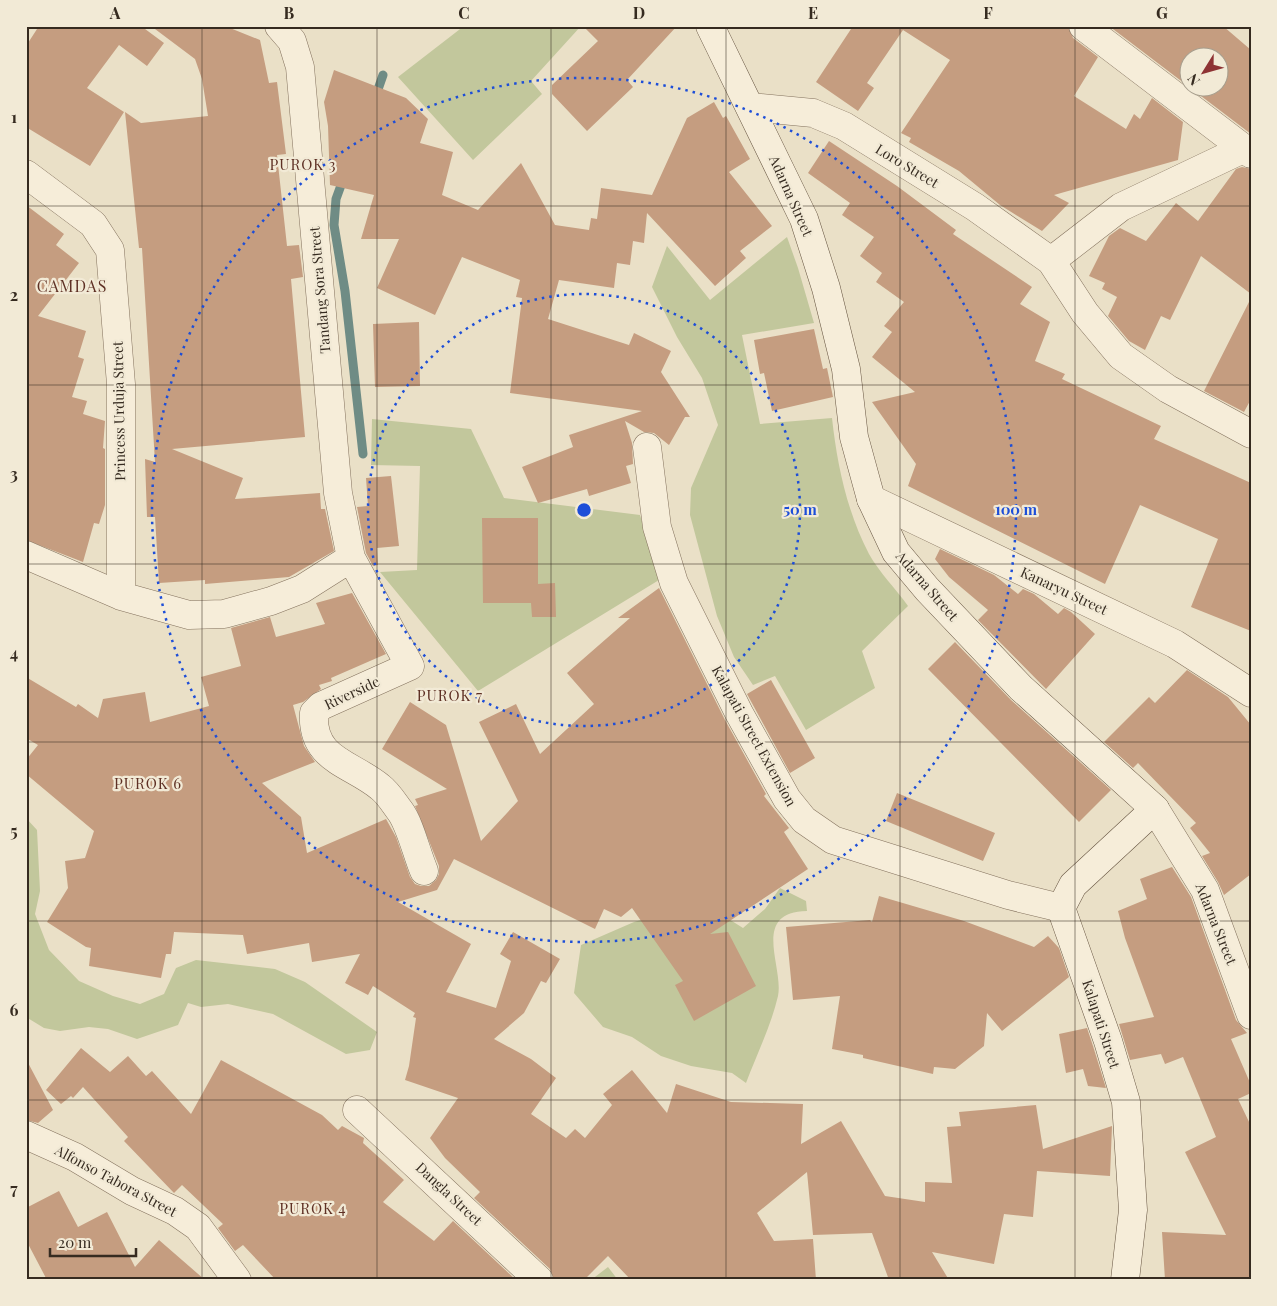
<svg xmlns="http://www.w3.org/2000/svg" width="1277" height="1306" font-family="'Playfair Display',serif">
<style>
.green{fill:#c2c79c}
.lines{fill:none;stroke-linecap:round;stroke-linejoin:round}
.stream{stroke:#6f8c85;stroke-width:9}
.building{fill:#c59d80;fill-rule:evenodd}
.street-casing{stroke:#84725e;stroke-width:29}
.secondary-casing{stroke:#665441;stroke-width:29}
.street{stroke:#f6edd9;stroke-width:28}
.secondary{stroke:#f6edd9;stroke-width:28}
.grid{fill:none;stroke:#362b20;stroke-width:1;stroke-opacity:0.55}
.ring{fill:none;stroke:#1d4ed8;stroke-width:2.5;stroke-dasharray:2.5 5}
.labels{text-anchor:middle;stroke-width:4.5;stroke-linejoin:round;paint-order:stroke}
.street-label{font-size:14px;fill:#362b20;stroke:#f2ead6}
.neighbourhood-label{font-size:15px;letter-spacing:1px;fill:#5e3024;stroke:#f2ead6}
.quarter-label{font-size:16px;letter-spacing:1px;fill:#5e3024;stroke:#f2ead6}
.centre{fill:#1d4ed8;stroke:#f2ead6;stroke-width:2.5}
.ring-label{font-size:15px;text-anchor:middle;font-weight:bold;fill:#1d4ed8;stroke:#f2ead6;stroke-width:4.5;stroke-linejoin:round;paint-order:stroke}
.neatline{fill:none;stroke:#362b20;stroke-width:2}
.grid-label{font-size:16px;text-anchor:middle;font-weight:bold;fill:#362b20}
</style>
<rect width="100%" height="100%" fill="#eae0c7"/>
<path class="green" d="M464,26H581L531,81L542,94L473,160L398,77Z
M787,237L798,268L814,323L742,335L760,424L832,418C837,464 847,512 869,554C879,572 896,589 908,606L862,651L875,688L806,730L775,676L753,685L734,657L717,616L690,515L691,488L718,425L702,378L677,337L652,287L667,246L710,300Z
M372,419L471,429L504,498L640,515L659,580L478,691L380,572L417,570L420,466L371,465Z
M26,818L37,830L40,891L35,914L49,950L79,981L113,996L140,1004L164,994L176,968L196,960L275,969L305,982L377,1032L370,1050L346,1054L273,1014L228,1004L201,1007L188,1003L178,1025L137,1039L108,1029L89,1027L60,1031L44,1028L26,1017Z
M780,888L806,901L807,911C750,912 784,967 778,996C771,1026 757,1054 746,1083L732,1073L691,1066L661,1056L632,1037L603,1027L574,993L581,945L634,922L699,903L716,911L743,928L765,909Z
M608,1267L618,1280H591Z"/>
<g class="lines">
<path class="stream" d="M375,98L383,75
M344,177L336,199L334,225L345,291L363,454"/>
</g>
<path class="building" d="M39,26H141L164,43L147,66L119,45L87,88L124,112L90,166L26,127V46Z
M151,26H225L260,40L269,83L277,82L286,154L277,155L287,246L299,245L303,277L291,279L305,437L172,449L243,478L235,499L320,493L321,509H325L334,551L289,577L205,584V580L159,583L155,517H147L145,459L155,462L142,248H139L125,112L141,123L208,116L202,79L195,59Z
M583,26H677L627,80L633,87L587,131L552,94V85L598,41Z
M853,26H1068L1073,38L1098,57L1074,96L1126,129L1134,114L1140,119L1152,98L1183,122L1178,160L1054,195L1069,203L1042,231L1000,205L959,171L909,142L911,138L901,133L950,60L903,30L867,83L874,88L858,111L816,82Z
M1109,26H1223L1251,50V134ZM1190,58H1220V88H1190Z
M334,70L406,98L428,119L420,143L453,152L442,195L478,210L521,163L555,225L589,230L591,218L597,219L601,188L652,195L687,118L714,102L723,118L726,116L750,159L729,172L772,226L740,251L746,258L715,286L647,213L644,243L633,241L630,265L617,263L614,288L559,280L548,319L629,345L634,333L671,351L661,372L690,417H685L669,445L654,433L644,432L625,421L632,443L633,464L626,466L631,483L589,496L587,489L538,503L522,467L573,447L569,435L642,411L510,393L522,298L516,297L520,280L462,257L435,315L377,288L399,239H361L374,195L330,185L328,126L324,102Z
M829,141L897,186L956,230L953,234L1032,287L1020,304L1050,322L1035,361L1065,374L1062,379L1161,426L1154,439L1251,483V631L1191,607L1218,539L1140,505L1105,584L908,486L916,464L872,402L915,392L872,357L892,332L884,326L904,302L876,282L882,273L860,256L874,237L842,215L850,203L808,173Z
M1242,167L1251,169V294L1201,256L1170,320L1161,316L1145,350L1129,341L1108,316L1117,297L1102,289L1105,283L1089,276L1109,236L1120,228L1146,241L1176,203L1198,221L1236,169Z
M26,205L64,234L56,245L79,263L38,316L86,331L78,357L84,359L72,397L87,401L83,414L105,421L103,448L105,449V505L99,524L94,523L83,562L26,540Z
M1251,298V399L1244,412L1204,391Z
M419,322L420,386L375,387L373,324Z
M814,329L823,369L827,368L833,397L772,411L764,373L760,374L754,340Z
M391,476L399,546L377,548L378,565L373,566L366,553L357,507L368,506L366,478Z
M482,518H538V584L555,583L556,617H532L531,603H483Z
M940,549L994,575L1018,594L1023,589L1034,594L1058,614L1064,608L1071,612L1095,634L1046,689L978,620L988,610L949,577L935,559Z
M659,588L725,720L766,794L764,796L789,828L784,832L808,869L710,934L728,932L756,986L694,1021L675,985L683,981L632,908L621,917L604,909L595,929L454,859L437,890L398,902L471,944L446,992L496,1008L511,961L500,954L513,932L560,959L546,983L541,981L524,1013L494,1039L531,1059L556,1078L531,1114L566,1138L575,1129L585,1138L612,1105L603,1094L632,1070L667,1113L676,1084L731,1102L803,1104L801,1144L841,1121L885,1196L925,1202V1182L952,1183L947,1127L961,1126L959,1112L1036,1105L1043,1149L1112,1126L1110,1176L1037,1171L1033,1217L1004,1214L994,1264L932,1252L949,1280H889L872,1233L813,1235L807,1172L757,1213L774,1241L813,1239L816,1280H631L608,1256L584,1280H554L550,1269L474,1198L480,1192L445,1158L430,1138L458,1098L405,1080L409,1066L416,1018L413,1017L415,1013L373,986L368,995L345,983L360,954L312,962L309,943L247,954L243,935L174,932L171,954H166L161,978L89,966L91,948L86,947L47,922L68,888L65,861L85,858L94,831L26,774V760L38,745L26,738V677L76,707L78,704L98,718L103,699L145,692L150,722L209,706L201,677L241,666L231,628L270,617L276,637L325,624L316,603L352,593L386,654L331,678L332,681L319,685L321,689L303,702L293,705L304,746L315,762L262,783L301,817L307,853L386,819L396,837L410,877L415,884L421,886H429L436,880L439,874V866L415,806L418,805L415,799L447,789L382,749L410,702L446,725L481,841L518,801L479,722L516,704L540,754L594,704L567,673L630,618H618Z
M955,642L1011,700L1111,790L1079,822L928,669Z
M1187,670L1228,697L1251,725V874L1224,895L1218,882L1202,856L1210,853L1190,828L1196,823L1138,763L1133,768L1104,742L1149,697L1155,703Z
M771,680L815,758L790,773L747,694Z
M897,793L995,833L983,861L886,821Z
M1172,867L1191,897L1236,1020L1247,1033L1231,1039L1251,1085V1093L1238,1099L1251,1126V1280H1165L1162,1232L1226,1235L1185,1152L1216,1137L1183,1057L1165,1064L1161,1054L1130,1060L1119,1024L1154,1017L1125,938L1118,911L1147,899L1140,879Z
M879,896L964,921L1034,947L1048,936L1059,948L1069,977L1002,1031L987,1013L984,1046L955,1069L934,1067L933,1074L863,1058V1055L832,1049L840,996L793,1000L786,927L870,920L872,922Z
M1087,1028L1093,1046L1106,1088L1088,1086L1083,1069L1066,1073L1059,1034Z
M81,1048L110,1072L128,1056L146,1076L152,1071L191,1114L221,1060L322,1115L338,1130L342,1126L364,1138L363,1143L404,1180L383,1202L434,1241L453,1221L516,1280H276L243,1245L235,1251L218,1228L223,1224L182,1185L174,1193L124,1141L128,1137L83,1087L73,1098L71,1096L61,1104L46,1090Z
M26,1059L53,1110L38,1123L26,1120Z
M59,1191L78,1227L107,1212L135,1267L159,1240L205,1280H47L26,1240V1208Z"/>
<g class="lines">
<g class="street-casing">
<path id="street" d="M279,26L292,41L300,67L338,493L351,558L410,666L321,706L314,713C311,760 351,763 380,787C388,793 394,803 400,811C410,824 417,855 424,871
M1083,26L1251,154
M750,107L813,113L844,126L975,207L1051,261L1085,313L1121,356L1168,389L1251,434
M26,174L93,224L110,250L121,384V596
M1051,261L1121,207L1243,149
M647,447L657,527L674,583L739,713L787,799L804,820L833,840L1008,895L1061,908
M871,499L1175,644L1251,693
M26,555L121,596L189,615L224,614L271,601L302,589L351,558
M1155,809L1205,890L1251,1015
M357,1110L539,1280
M26,1135L75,1157L132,1191L175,1211L198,1227L237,1280"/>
</g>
<g class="secondary-casing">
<path id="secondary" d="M710,26L804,219L826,288L846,369L854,437L871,499L896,552L927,589L1021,688L1155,809L1073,885L1061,908L1108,1041L1126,1102L1133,1210L1125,1280"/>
</g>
<use href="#street" class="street"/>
<use href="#secondary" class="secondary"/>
</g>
<path class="grid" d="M202,26V1280M377,26V1280M551,26V1280M726,26V1280M900,26V1280M1075,26V1280M26,206H1251M26,385H1251M26,564H1251M26,742H1251M26,921H1251M26,1100H1251"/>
<g class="ring">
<circle cx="584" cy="510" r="216"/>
<circle cx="584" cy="510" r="432"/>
</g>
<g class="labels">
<g class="street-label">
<text transform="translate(907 166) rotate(31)" y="5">Loro Street</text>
<text transform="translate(791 196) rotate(66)" y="5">Adarna Street</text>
<text transform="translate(320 290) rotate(-95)" y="5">Tandang Sora Street</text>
<text transform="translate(119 411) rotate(-91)" y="5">Princess Urduja Street</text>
<text transform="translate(927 586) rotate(49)" y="5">Adarna Street</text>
<text transform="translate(1064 591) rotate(25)" y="5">Kanaryu Street</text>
<text transform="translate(352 693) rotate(-25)" y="5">Riverside</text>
<text transform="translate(754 736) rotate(61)" y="5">Kalapati Street Extension</text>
<text transform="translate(1216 924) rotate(68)" y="5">Adarna Street</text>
<text transform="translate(1101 1024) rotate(72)" y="5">Kalapati Street</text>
<text transform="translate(116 1181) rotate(28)" y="5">Alfonso Tabora Street</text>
<text transform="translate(449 1194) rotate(43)" y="5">Dangla Street</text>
</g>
<g class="neighbourhood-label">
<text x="303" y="170">PUROK 3</text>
<text x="450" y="701">PUROK 7</text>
<text x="148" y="789">PUROK 6</text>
<text x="313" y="1214">PUROK 4</text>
</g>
<g class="quarter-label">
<text x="72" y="292">CAMDAS</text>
</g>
</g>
<circle cx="584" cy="510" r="8" class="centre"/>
<g class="ring-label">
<text x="800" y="515">50 m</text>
<text x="1016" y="515">100 m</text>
</g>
<rect width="1277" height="1306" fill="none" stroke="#f2ead6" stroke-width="55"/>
<g transform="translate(1204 72) rotate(233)"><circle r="24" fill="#f2ead6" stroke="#a79e8d"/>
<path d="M0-4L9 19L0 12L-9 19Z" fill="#8e3334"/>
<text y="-8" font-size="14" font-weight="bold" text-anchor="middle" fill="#362b20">N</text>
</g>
<path d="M50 1248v8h86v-8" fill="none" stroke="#362b20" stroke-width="2.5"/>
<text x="58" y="1248" font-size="15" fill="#362b20" stroke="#f2ead6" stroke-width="4" paint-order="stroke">20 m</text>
<rect x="28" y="28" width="1222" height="1250" class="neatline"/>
<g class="grid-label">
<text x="115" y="19">A</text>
<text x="289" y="19">B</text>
<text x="464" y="19">C</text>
<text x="639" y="19">D</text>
<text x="813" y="19">E</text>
<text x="988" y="19">F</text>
<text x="1162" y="19">G</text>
<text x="14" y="123">1</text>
<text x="14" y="301">2</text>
<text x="14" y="480">3</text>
<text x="14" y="659">4</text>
<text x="14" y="837">5</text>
<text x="14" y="1016">6</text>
<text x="14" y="1195">7</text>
</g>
</svg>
